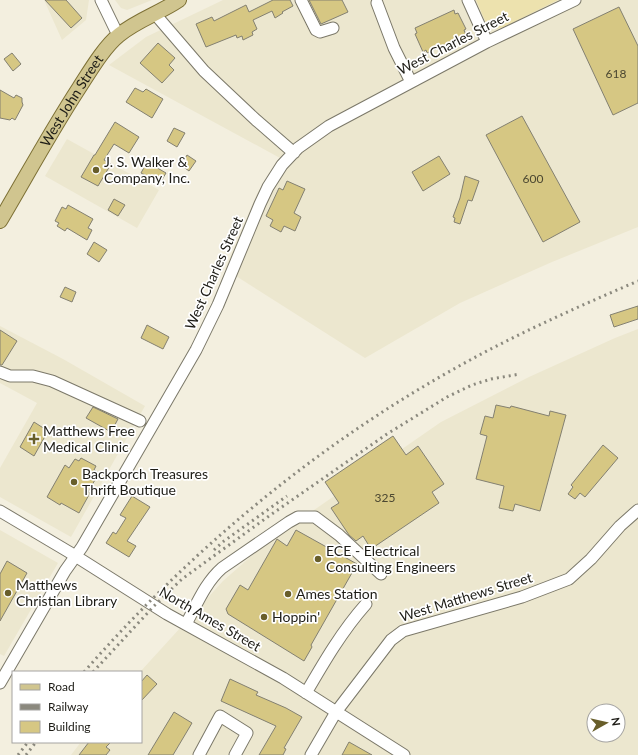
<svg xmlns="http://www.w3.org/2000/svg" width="638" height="755" font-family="Lato,sans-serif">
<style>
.built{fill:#ece7cf;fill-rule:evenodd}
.green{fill:#ede2ae}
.building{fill:#d6c783;stroke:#838071}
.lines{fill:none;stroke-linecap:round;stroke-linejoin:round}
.minor-casing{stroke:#7b7869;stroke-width:13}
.major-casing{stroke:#7d7035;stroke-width:16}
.minor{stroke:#fff;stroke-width:11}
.major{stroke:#d0c58f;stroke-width:14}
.rail{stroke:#8b897e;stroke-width:3;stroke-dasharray:2 4;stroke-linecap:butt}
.poi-dot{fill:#685e2a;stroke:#fff;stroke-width:1.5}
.labels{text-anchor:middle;stroke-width:3.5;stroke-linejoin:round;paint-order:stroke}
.number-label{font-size:12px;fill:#4b4731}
.street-label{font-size:14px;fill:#1d1c16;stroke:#fff}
.poi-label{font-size:14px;fill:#1d1c16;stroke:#fff;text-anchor:start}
</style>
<rect width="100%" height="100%" fill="#f3efdf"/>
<path class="built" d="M44,0H89L86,20L62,40Z
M115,0H152L127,10L121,8Z
M223,0H638V227L552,262L460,303L365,358L225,269L257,194L280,158L109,65L146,37Z
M67,139L159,190L137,228L45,176Z
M0,326L63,359L145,406L71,537L0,497V468L37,403L0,383Z
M638,329V755H71L81,742H141L140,672L223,581L265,544L441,422L529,377L615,338ZM594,711H618V735H594Z
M0,530L58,563L4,656L0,654Z"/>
<path class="green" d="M476,0H558L504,27L496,29L486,23Z"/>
<path class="building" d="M45,0H66L82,18L71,28Z
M273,0H290L293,6L282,12L283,13L275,18L272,11L253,20L257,29L252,32L253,35L243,40L242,36L237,38L236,35L206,47L196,24L212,17L214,21L246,5L249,12Z
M309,0H342L348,12L321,24Z
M619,7L638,46V103L613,115L573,29Z
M454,10L455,14L458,13L466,29L464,30L466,35L427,53L426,50L423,52L415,34L417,33L415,28Z
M158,43L175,58L169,65L174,70L162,83L140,63Z
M12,53L21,64L13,71L4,59Z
M135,88L143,92L146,89L163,99L152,118L126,102Z
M0,90L14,98L16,95L22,98V102L23,105L15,120L12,118L10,120L0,118Z
M522,116L580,222L543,242L486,135Z
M115,122L139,137L129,153L114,144L104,160L111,164L98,186L81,177L94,155H95Z
M174,128L185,133L177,147L167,141Z
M187,155L196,161L189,171L181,165Z
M439,156L450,174L423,191L412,172Z
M147,162L166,173L160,183L141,173Z
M465,176L479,181L472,201L468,200L460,224L454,222L455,218L453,217L460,198Z
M287,181L305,189L294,213L301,217L295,231L284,226L281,232L270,226L273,220L266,216L279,188L283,190Z
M114,199L125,205L118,216L108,210Z
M68,205L93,219L88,228L92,230L87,240L67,228L65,231L57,226L59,223L55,221L62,207L66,209Z
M94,242L107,250L99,262L87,254Z
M65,287L76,292L72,302L60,297Z
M638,306V319L614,327L610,315Z
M147,325L169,337L163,349L141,338Z
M0,330L17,341L2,365H0Z
M496,405L510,408L511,406L549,416L550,411L566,415L540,511L515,504L513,511L499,508L504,486L476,479L487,436L480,434L485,416L493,418Z
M93,407L118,419L111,432L86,418Z
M34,422L48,431L34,456L20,447Z
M393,436L406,455L418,446L444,484L432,492L439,503L371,549L363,536L356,541L349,535L331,508L339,503L325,482Z
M603,445L618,458L585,497L580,493L575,499L568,494L573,487L571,485Z
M81,458L96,466L94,470L99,473L88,492L90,493L79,513L61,503L60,505L47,497L65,465L69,468L75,459L79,461Z
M132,496L150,507L127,541L136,546L129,557L106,543L113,532L116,534L126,518L120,515Z
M296,530L357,564L311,645L312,647L304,661L228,614L226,609L240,585L248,590L277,539L287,546Z
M7,561L27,573L0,621V574Z
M147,675L157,684L141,701V682Z
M230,679L258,692L256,695L286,708L302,717L284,748L286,749L283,755H259L276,726L221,701Z
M174,712L192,723L173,755H148Z
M89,742H111L106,747L110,750L106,755H79Z
M349,742L372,755H342Z"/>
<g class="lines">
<g class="minor-casing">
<path id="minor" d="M101,0L118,35
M301,0L316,30L320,32L333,28
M468,0L487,42
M377,3L394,48L411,82
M155,14L204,71L256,120L294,153
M0,372L10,376H33L52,381L140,421
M0,511L69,552L167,614L283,678L404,755
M186,624C197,604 205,583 222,568L289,522L298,517H315L339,535L381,574
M0,683L65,571L82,547L196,350L218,305L260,204L268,187L282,165L298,148L329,126L487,42L575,0
M306,693C324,662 342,631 366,604
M199,755L220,716L247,733L235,755
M311,755L336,712L391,640L403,631L522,597L569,579L591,559L620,526L638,510"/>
</g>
<g class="major-casing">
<g id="major">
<path id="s1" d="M0,221C26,177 51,131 79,88C90,71 104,47 119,35C137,20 160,13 179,0"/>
</g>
</g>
<use href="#minor" class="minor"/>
<use href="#major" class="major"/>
<path class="rail" d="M214,550L224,541L287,496
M84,672C189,552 313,448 452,370C512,336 575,308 638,281
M93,672L154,606L182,579L269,516L387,434L447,397L472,385L491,379L520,374
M18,755L28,742
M26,755L36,742"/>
</g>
<g class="poi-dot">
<circle cx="96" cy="170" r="4"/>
<path d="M32 433h4v4h4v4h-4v4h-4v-4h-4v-4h4z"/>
<circle cx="74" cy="482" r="4"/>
<circle cx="318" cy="559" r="4"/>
<circle cx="8" cy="593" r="4"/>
<circle cx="288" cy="594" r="4"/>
<circle cx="264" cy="617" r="4"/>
</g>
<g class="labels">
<g class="number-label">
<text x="616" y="78">618</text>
<text x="533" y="183">600</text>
<text x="385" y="502">325</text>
</g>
<g class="street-label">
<text transform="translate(453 43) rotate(-27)" y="5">West Charles Street</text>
<text dy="5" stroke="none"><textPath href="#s1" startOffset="140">West John Street</textPath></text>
<text transform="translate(214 273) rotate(-66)" y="5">West Charles Street</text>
<text transform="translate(466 597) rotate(-17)" y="5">West Matthews Street</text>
<text transform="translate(210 619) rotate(30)" y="5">North Ames Street</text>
</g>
<g class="poi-label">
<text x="104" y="167">J. S. Walker &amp;<tspan x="104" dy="16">Company, Inc.</tspan></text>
<text x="43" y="436">Matthews Free<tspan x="43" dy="16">Medical Clinic</tspan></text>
<text x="82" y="479">Backporch Treasures<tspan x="82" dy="16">Thrift Boutique</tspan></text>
<text x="326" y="556">ECE - Electrical<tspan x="326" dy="16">Consulting Engineers</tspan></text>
<text x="16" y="590">Matthews<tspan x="16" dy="16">Christian Library</tspan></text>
<text x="296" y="599">Ames Station</text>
<text x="272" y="622">Hoppin'</text>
</g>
</g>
<rect x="12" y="671" width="130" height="72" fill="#ffffff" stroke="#a5a4a2"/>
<rect x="20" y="684" width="20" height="6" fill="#d0c58f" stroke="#a5a4a2"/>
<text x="48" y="691" font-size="12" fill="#1d1c16">Road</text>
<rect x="20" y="704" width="20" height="6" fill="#8b897e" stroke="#a5a4a2"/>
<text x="48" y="711" font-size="12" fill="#1d1c16">Railway</text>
<rect x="20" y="721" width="20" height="12" fill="#d6c783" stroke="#a5a4a2"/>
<text x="48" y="731" font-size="12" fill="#1d1c16">Building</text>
<g transform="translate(606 723) rotate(82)"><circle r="19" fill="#ffffff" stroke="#a5a4a2"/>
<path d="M0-3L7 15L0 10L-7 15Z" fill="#685e2a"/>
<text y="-6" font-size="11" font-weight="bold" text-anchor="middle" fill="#1d1c16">N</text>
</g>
</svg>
